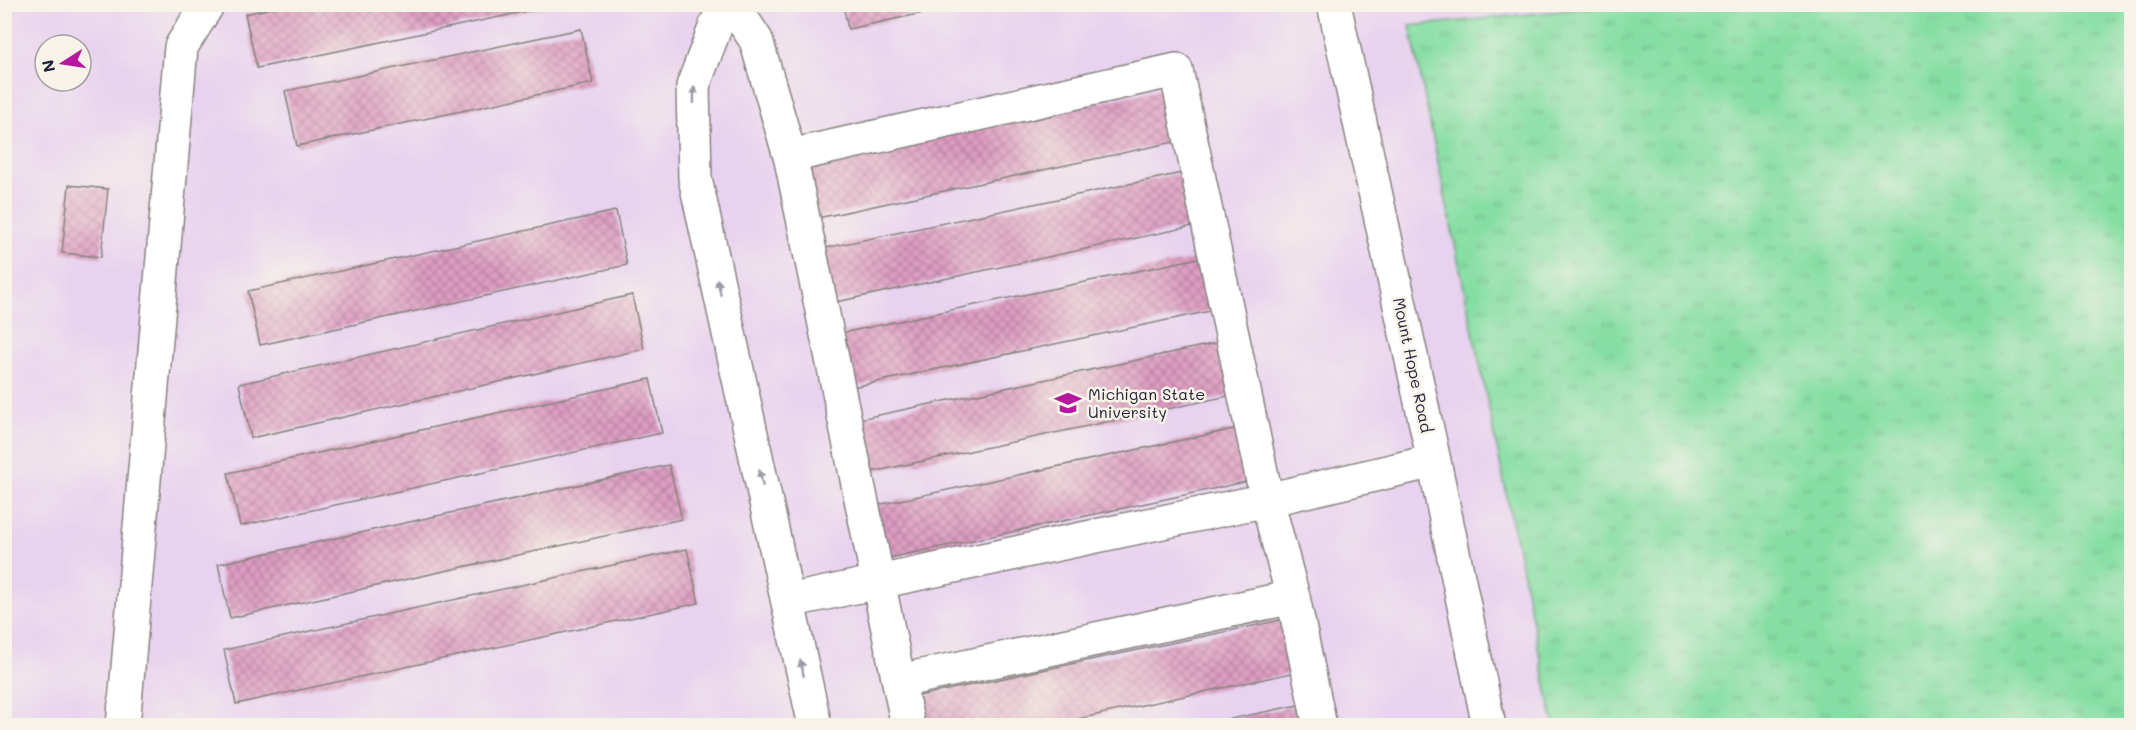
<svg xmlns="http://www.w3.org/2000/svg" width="2136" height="730" font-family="Mali,sans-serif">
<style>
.built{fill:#e7d2ef;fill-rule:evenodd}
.park{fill:url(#park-tufts);stroke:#54806f;stroke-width:1.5}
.building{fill:url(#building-cross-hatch)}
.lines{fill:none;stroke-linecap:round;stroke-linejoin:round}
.minor-casing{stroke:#86827f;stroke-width:36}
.minor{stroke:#fff;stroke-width:33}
.oneway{fill:#9c9ca7}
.labels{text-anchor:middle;stroke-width:5;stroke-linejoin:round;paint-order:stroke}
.street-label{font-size:16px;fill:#22223b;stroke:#f7f3e8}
.poi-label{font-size:16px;fill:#22223b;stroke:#f7f3e8;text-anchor:start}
</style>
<defs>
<pattern id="park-tufts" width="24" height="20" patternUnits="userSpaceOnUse" patternTransform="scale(1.5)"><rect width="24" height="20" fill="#85dea3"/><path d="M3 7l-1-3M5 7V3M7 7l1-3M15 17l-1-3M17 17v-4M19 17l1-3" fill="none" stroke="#73be8d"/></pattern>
<pattern id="building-cross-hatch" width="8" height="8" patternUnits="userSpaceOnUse" patternTransform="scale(1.5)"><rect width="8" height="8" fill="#de9dc1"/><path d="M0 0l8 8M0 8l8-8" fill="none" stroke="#b4809e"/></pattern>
</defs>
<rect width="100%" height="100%" fill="#f7f3e8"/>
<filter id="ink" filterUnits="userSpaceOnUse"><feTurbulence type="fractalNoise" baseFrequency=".0167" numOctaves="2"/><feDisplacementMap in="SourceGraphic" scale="12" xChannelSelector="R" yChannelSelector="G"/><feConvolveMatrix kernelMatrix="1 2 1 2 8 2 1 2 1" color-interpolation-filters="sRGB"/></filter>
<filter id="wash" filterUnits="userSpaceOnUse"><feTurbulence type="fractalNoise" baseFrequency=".008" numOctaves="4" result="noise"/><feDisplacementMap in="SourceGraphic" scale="24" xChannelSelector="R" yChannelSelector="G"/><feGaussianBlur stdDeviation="1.35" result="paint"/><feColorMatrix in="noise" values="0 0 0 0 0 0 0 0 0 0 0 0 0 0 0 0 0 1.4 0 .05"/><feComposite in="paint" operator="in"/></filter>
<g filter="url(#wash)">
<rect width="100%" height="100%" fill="#e9e3c3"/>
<path class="built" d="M5,5H2131V725H5ZM45,45H81V81H45Z"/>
<path class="park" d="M1630,4L2131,5V725H1554L1410,26Z"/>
<g id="blocks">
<path class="building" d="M289,4H551V6L257,68L245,14Z
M843,4H956V6L848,29Z
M581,29L593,83L297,146L285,91Z
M1167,88L1179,141L813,219L801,165Z
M1187,172L1198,225L831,303L820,249Z
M69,185L108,189L101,257L62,253Z
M616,211L627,265L260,345L248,291Z
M1204,257L1215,310L848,388L837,334Z
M632,295L644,349L251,438L239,384Z
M1222,342L1233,395L867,473L855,420Z
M650,379L662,433L240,526L228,473Z
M1239,428L1250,481L884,559L872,506Z
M669,465L682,519L230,618L218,564Z
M687,549L699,603L236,704L224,650Z
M1281,620L1292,673L1045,726H920L914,697Z
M1299,705L1303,726H1206V724Z"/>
</g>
</g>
<g filter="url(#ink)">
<use href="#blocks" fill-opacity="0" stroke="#86827f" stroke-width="1.5"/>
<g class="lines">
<g class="minor-casing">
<path id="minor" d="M724,4L693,86L695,178L815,726
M732,4L756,40L791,160L908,726
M1334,4L1434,461L1489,726
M790,156L1176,70L1267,500L1293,597L1320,726
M788,601L1267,500L1434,461
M899,681L1293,597
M123,726L181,47L208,4"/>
</g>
<use href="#minor" class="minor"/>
</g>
<defs><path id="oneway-solid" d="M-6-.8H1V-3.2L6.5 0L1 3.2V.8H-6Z" transform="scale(1.5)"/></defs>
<g class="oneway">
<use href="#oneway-solid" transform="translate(694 95) rotate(-89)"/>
<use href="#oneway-solid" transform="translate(719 287) rotate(-102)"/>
<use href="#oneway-solid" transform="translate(761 478) rotate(-102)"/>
<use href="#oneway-solid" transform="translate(802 668) rotate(-102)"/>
</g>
</g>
<defs>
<g id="university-bare" transform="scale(2.07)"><path d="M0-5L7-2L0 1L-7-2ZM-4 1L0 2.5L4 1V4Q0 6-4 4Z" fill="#b5179e" stroke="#f7f3e8" stroke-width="2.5" paint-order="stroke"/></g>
</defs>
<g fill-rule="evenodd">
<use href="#university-bare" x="1068" y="403"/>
</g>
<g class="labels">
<g class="street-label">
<text transform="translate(1413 365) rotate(78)" y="6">Mount Hope Road</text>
</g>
<g class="poi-label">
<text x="1088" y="400">Michigan State<tspan x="1088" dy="18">University</tspan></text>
</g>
</g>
<rect width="2136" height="730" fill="none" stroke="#f7f3e8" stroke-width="24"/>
<g transform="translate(63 63) rotate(258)"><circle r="28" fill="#f7f3e8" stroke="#a29fa3" stroke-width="1.5"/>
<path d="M0-4.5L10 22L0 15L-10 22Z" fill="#b5179e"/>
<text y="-9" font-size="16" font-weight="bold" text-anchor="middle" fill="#22223b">N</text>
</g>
</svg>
